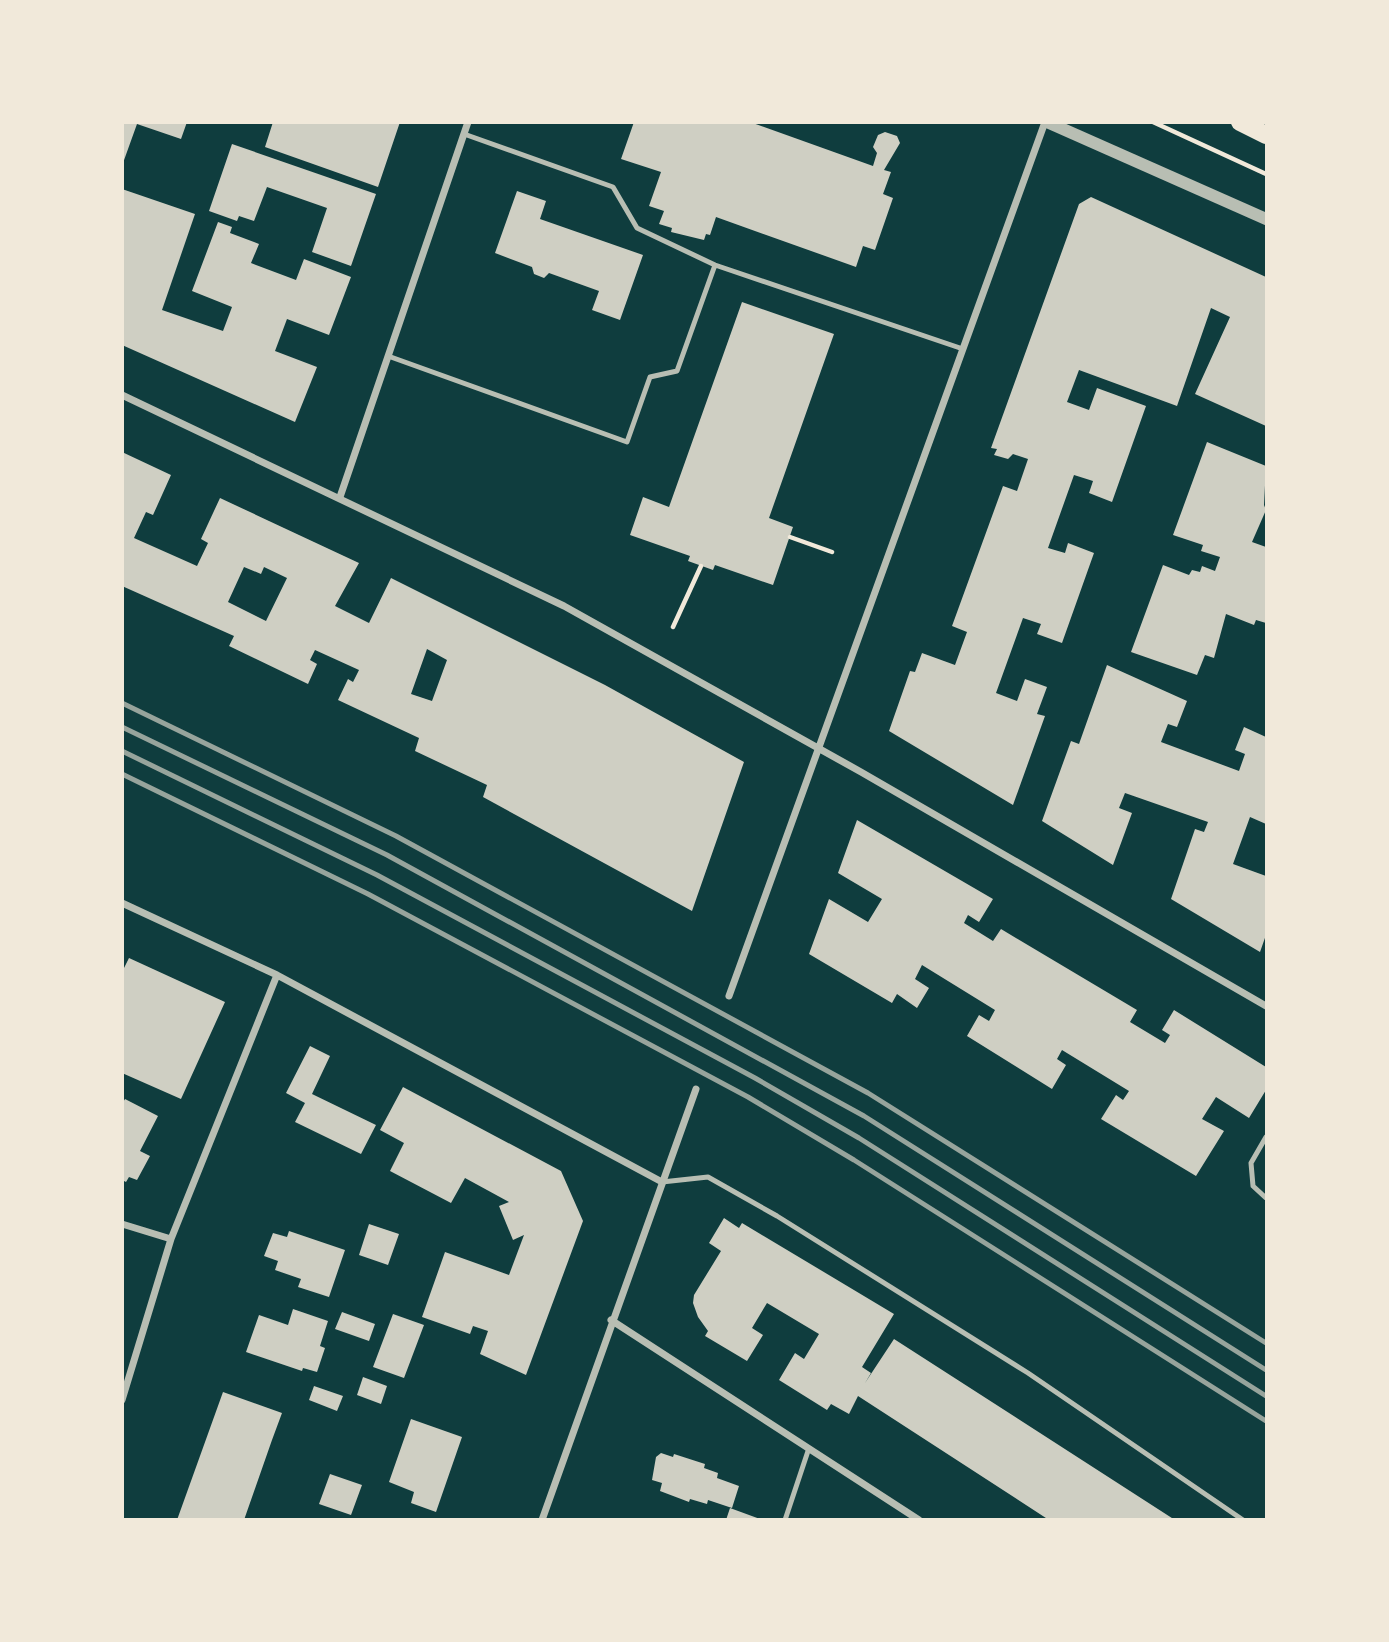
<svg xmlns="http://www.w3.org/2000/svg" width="1389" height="1642" font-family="Montserrat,sans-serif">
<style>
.building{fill:#cfcfc3;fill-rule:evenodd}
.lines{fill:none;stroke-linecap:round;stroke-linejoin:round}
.path{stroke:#f1e9da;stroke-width:4.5}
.service{stroke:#b8beb3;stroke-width:5}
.minor{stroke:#b8beb3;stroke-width:7}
.tertiary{stroke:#b8beb3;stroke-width:12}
.primary{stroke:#f1e9da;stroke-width:18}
.rail{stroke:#97a49c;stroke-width:5}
</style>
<rect width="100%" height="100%" fill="#0f3d3e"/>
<path class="building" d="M122,122H187L181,139L137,124L123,163Z
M273,122H400L378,187L265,147Z
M634,122H750L873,166L877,153L873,147L878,135L885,132L897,136L900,143L884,170L891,172L883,194L893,198L875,250L863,246L856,267L716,217L710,235L706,234L704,240L671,232L672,228L659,224L664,211L649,206L661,172L621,159Z
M232,144L376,194L351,266L312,252L327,208L267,187L254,221L239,216L237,221L209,211Z
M122,189L195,214L162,310L223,331L232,307L192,291L218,222L232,227L230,233L259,244L251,263L296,280L304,259L351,277L329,335L287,319L275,351L317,367L295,422L122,345Z
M517,191L546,201L540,219L643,255L620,320L592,310L599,291L549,273L544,278L534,274L532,267L495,253Z
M1091,197L1266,277V426L1195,394L1230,317L1211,308L1177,406L1079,370L1067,402L1089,410L1097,388L1146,406L1112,502L1089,493L1093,481L1074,475L1048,548L1065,553L1068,543L1094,553L1062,643L1037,634L1041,624L1023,618L996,693L1017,701L1025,679L1047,687L1037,714L1045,716L1013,805L889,731L910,671L915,672L922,653L955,665L967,632L952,626L1003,486L1017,491L1028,459L1013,454L1008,459L994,455L997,449L991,448L1079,204Z
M742,302L834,334L769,518L793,527L773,585L715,565L713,570L688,561L690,556L630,535L643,497L669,507Z
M1207,442L1266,466L1264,505L1266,510L1252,542L1266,547V623L1256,620L1254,625L1226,614L1214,658L1205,655L1197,675L1131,652L1163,565L1189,575L1192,570L1200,572L1202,566L1215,571L1220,557L1201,551L1203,545L1173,535Z
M122,452L171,475L153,515L146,512L134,538L197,566L208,543L201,539L220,498L359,563L335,606L369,623L391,578L605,685L744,762L692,911L483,797L487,785L415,751L419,738L338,700L348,679L353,682L359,670L315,650L310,660L317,664L308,684L229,646L234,636L122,586ZM244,567L261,574L264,567L287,578L266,621L228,602ZM427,649L447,660L432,701L411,694Z
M1107,665L1187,701L1177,727L1168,724L1161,742L1239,771L1245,754L1235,750L1244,727L1266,737V824L1250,817L1233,864L1266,876V935L1260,952L1171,899L1195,829L1204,832L1208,822L1125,793L1119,808L1132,813L1113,865L1042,821L1071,741L1079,744Z
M857,820L993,899L979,922L968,915L964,923L993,941L1001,929L1137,1010L1130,1022L1165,1043L1170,1035L1162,1030L1174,1010L1266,1067V1090L1249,1118L1216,1097L1202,1119L1224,1131L1196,1176L1101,1119L1116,1095L1123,1100L1129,1091L1062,1050L1057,1059L1066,1065L1052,1089L967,1036L979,1015L989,1021L995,1010L922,965L915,979L929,988L917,1008L897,994L892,1003L809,954L829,899L868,922L882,899L838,873Z
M129,958L225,1002L181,1099L122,1073V972Z
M310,1046L330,1056L312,1094L376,1125L361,1154L295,1122L305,1103L286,1093Z
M403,1087L561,1171L583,1221L526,1375L480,1354L488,1331L473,1326L470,1334L422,1317L445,1252L509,1275L524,1235L513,1240L499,1206L509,1202L465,1178L451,1203L390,1171L404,1143L380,1130Z
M125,1099L158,1116L140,1151L150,1156L137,1180L129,1177L126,1182L122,1180V1104Z
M724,1218L739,1228L742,1223L894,1314L862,1367L871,1373L865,1383L894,1339L1175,1520H1049L858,1396L849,1414L831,1404L827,1410L779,1380L795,1353L804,1359L819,1334L767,1303L752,1328L763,1335L747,1361L705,1336L708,1331L698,1317L693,1303L694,1295L721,1251L709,1243Z
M369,1224L399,1234L388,1265L359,1255Z
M289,1231L345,1250L329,1297L298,1287L301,1279L275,1270L278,1261L264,1256L273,1233L287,1237Z
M293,1309L328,1321L320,1346L325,1348L317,1372L303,1368L302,1371L246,1352L259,1315L288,1325Z
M342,1312L375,1324L369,1341L335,1329Z
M393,1314L424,1325L404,1378L373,1367Z
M363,1377L387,1386L381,1404L357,1395Z
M314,1386L343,1396L337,1411L309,1400Z
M223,1392L282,1413L272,1440L244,1520H177Z
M411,1419L462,1437L436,1512L411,1503L414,1492L389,1482Z
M661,1453L673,1457L674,1454L705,1464L704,1468L718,1473L717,1478L739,1486L732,1508L708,1500L707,1504L690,1499L689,1502L660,1491L662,1483L652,1480L656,1457Z
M330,1474L362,1485L351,1515L319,1504Z
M730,1508L760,1519V1520H726Z"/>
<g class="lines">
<path class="path" d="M1153,122L1266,174
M790,537L832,552
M673,627L701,566"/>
<path class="service" d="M464,134L613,187L637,228L715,265L963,349
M388,356L627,442L650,377L677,371L715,265
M1266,1137L1251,1163L1253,1186L1266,1198
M662,1182L708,1177L777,1216L1028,1373L1243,1520
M785,1520L809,1448"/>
<path class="minor" d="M122,395L564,606L861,772L1266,1006
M340,497L468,122
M122,903L277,975L662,1182
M729,996L1045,122
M122,1224L171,1239
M611,1320L919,1520
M122,1400L171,1239L277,975
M542,1520L696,1089"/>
<path class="tertiary" d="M1047,122L1266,219"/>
<path class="primary" d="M1240,122L1266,135"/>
<path class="rail" d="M122,703L396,836L868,1093L1266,1343
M122,727L387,855L864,1116L1266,1370
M122,751L377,875L755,1078L859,1138L1266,1396
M122,774L368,894L748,1097L854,1160L1266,1421"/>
</g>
<rect width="1389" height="1642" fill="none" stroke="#f1e9da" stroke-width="248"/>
</svg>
